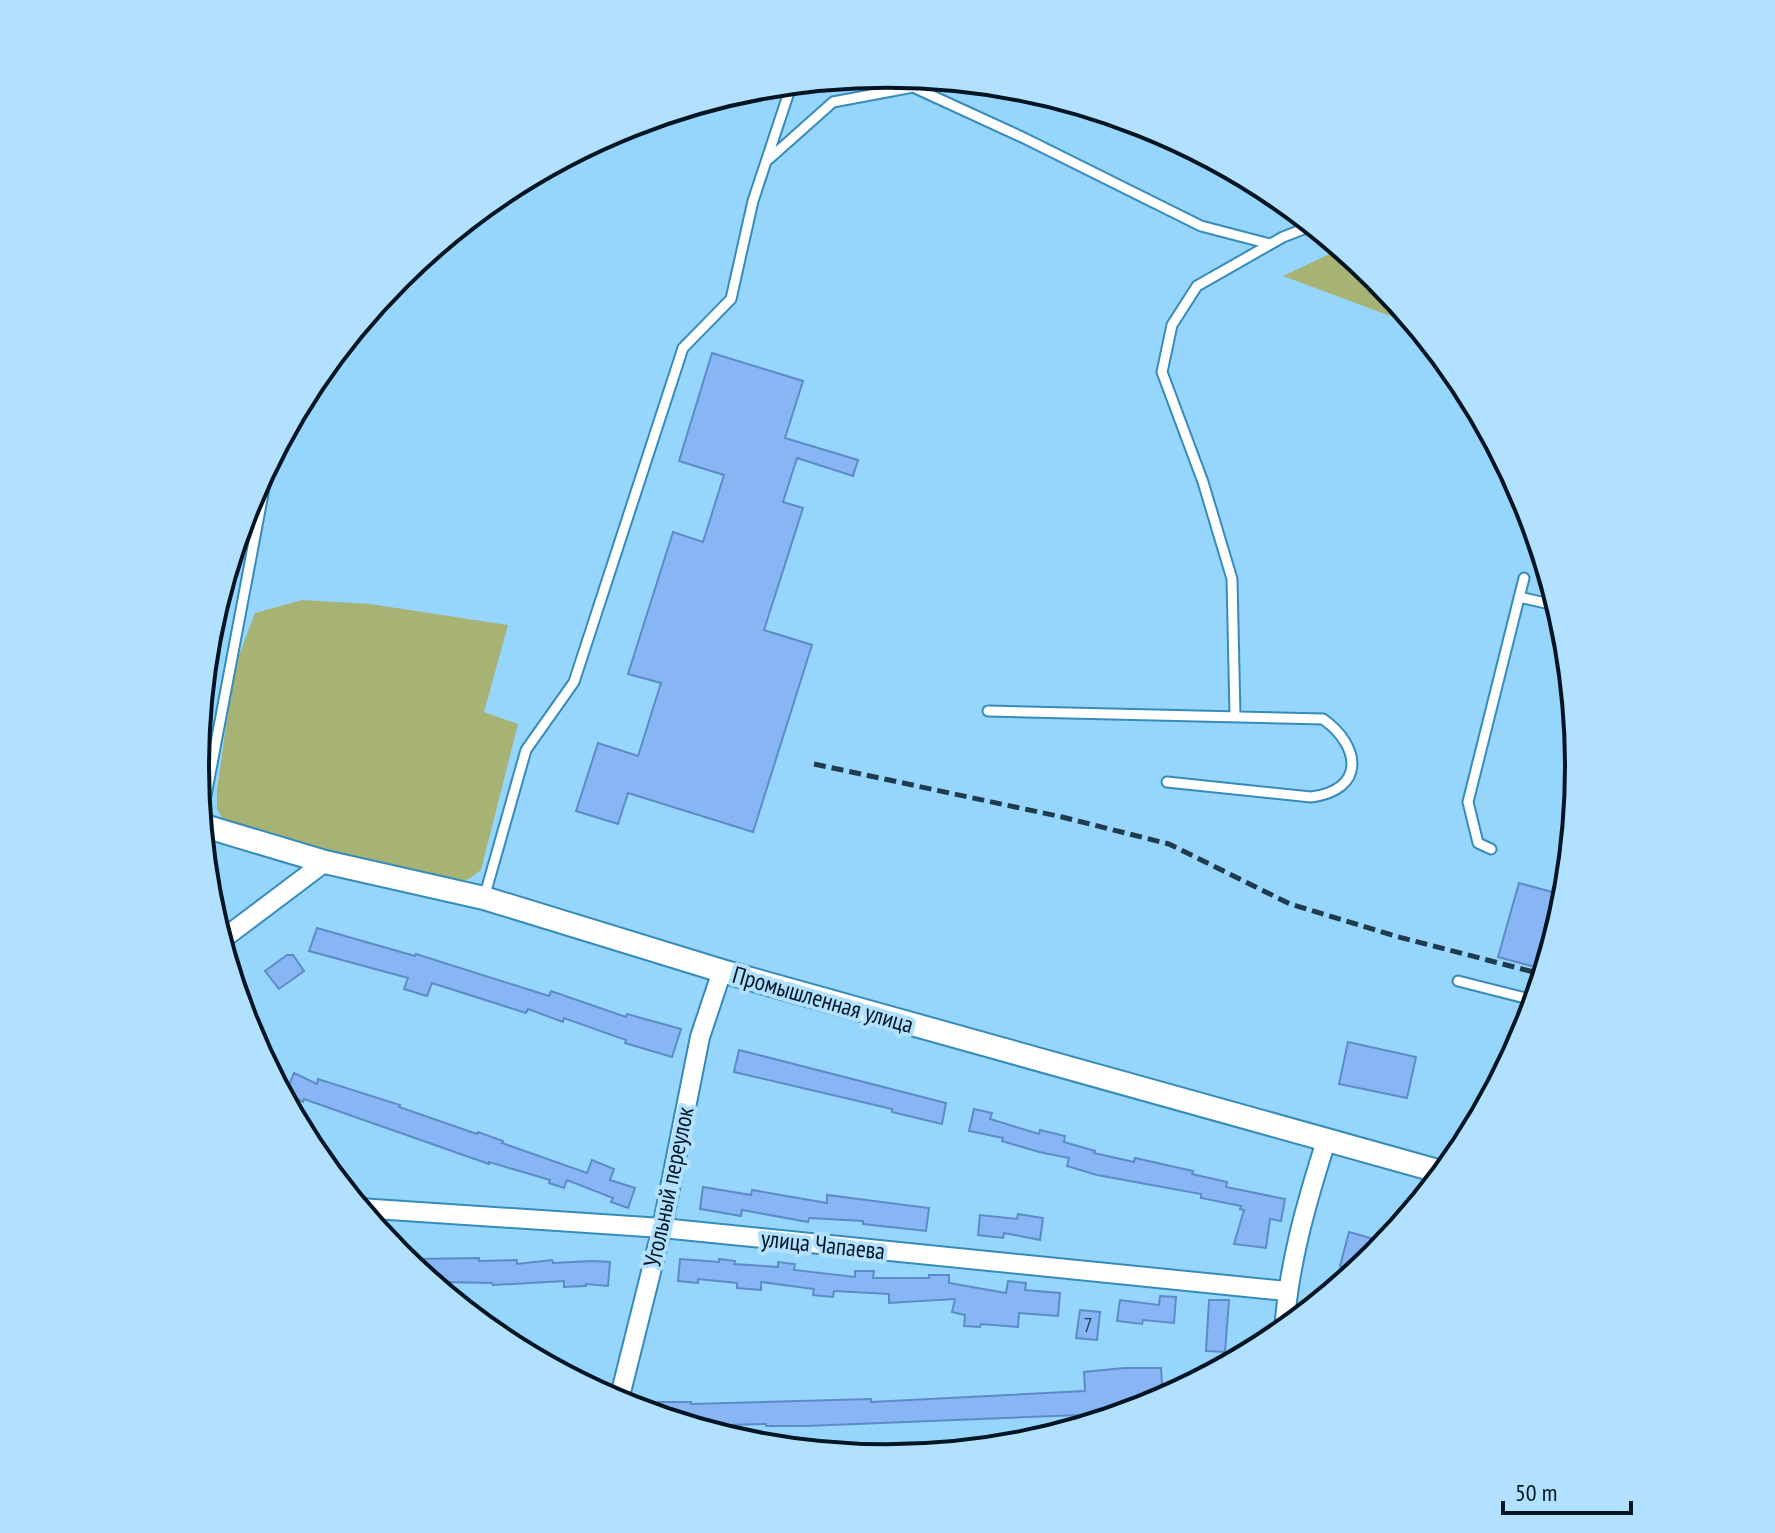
<svg xmlns="http://www.w3.org/2000/svg" width="1775" height="1533" font-family="'PT Sans Narrow',sans-serif">
<style>
.green{fill:#a7b275}
.forest{fill:#8d984a}
.building{fill:#88b6f5;stroke:#5d8bc8;stroke-width:2}
.lines{fill:none;stroke-linecap:round;stroke-linejoin:round}
.service-casing{stroke:#368bb9;stroke-width:13}
.minor-casing{stroke:#368bb9;stroke-width:22}
.tertiary-casing{stroke:#368bb9;stroke-width:26}
.service{stroke:#fff;stroke-width:9}
.minor{stroke:#fff;stroke-width:18}
.tertiary{stroke:#fff;stroke-width:22}
.rail{stroke:#1f3c4f;stroke-width:5;stroke-dasharray:12 6;stroke-linecap:butt}
.labels{text-anchor:middle;stroke-width:8;stroke-linejoin:round;paint-order:stroke}
.number-label{font-size:20px;fill:#223d58}
.street-label{font-size:24px;fill:#001523;stroke:#b2e1ff}
.rim{fill:none;stroke:#001523;stroke-width:4}
</style>
<rect width="100%" height="100%" fill="#96d6fd"/>
<path class="green" d="M1342,248L1377,277L1417,326L1283,276Z
M302,600L370,604L508,625L484,712L518,724L481,870L469,879L452,882L319,848L223,819L217,809V790L234,669L255,613Z"/>
<path class="forest" d="M238,534L203,736L198,735L208,631Z"/>
<path class="building" d="M712,353L803,381L785,438L858,460L853,476L797,458L783,502L803,508L764,630L812,645L753,832L628,793L618,824L576,811L598,743L638,756L661,683L628,674L673,532L703,542L724,475L679,461Z
M1519,883L1567,896L1546,970L1498,957Z
M317,928L415,956L416,954L549,996L551,991L626,1017L627,1014L681,1029L672,1057L625,1043L626,1040L564,1018L563,1022L528,1009L526,1013L432,983L427,996L404,989L408,978L309,951Z
M287,955H293L304,971L279,989L265,971Z
M1348,1042L1416,1057L1407,1098L1339,1084Z
M739,1050L946,1103L942,1124L892,1112V1109L734,1072Z
M294,1073L317,1084L318,1079L400,1105L399,1107L477,1134L478,1132L503,1141L502,1143L587,1173L592,1160L614,1169L610,1180L635,1188L628,1208L611,1202L613,1198L567,1180L564,1188L549,1183L550,1180L489,1162V1164L304,1099L303,1102L285,1094Z
M974,1109L992,1113L990,1119L1039,1134L1040,1130L1065,1136L1064,1142L1095,1151L1094,1153L1134,1162L1135,1158L1193,1171L1192,1174L1227,1182L1226,1187L1285,1199L1281,1221L1270,1219L1266,1248L1234,1244L1244,1210L1240,1209L1241,1206L1201,1198V1194L1097,1175L1067,1166L1069,1158L1039,1152L1002,1141L1003,1138L969,1131Z
M703,1187L751,1195L752,1190L827,1203V1195L929,1208L926,1231L863,1224V1221L809,1218L808,1222L742,1210L741,1216L700,1209Z
M1018,1214L1043,1218L1040,1240L1004,1233L1003,1238L978,1235L980,1215L1017,1219Z
M1349,1232L1388,1243L1359,1271L1340,1266Z
M479,1258V1261L517,1260V1264L552,1260L553,1263L592,1261L610,1262L608,1286L586,1284V1286L564,1287V1281L493,1285L492,1283L439,1282V1290L417,1272L416,1259Z
M680,1259L719,1262V1259L735,1261L734,1264L778,1267V1262L795,1264L794,1270L855,1277V1271H874L873,1278H929V1275H949V1283L1006,1293L1008,1281L1026,1283L1025,1290L1060,1293L1058,1316L1019,1313L1018,1327L981,1324L980,1327L964,1326L965,1315L952,1312L955,1299L889,1303V1294L834,1291L833,1297L813,1295L814,1289L761,1282V1290L737,1288V1283L698,1279V1283L678,1281Z
M1160,1296L1176,1297L1174,1323L1143,1320L1142,1324L1117,1321L1120,1300L1159,1305Z
M1209,1300H1229L1225,1352L1206,1351Z
M1080,1310L1100,1312L1097,1340L1076,1338Z
M1124,1368H1161L1163,1401L1129,1413L806,1426H766V1424L688,1426L648,1414V1402H691V1404L871,1399V1402L1085,1391L1084,1372Z"/>
<g class="lines">
<g class="service-casing">
<path id="service" d="M769,159L833,102L913,87L1024,138L1201,226L1270,244
M1519,597L1559,606
M988,711L1323,719C1361,746 1366,790 1311,797L1167,782
M1235,716L1232,579L1203,482L1162,372L1172,325L1197,286L1283,237L1314,225
M201,822L269,462
M1491,849L1478,843L1468,802L1524,578
M484,898L526,750L574,682L683,348L731,299L753,201L792,83
M1458,981L1537,1001"/>
</g>
<g class="minor-casing">
<path id="minor" d="M220,941L325,862
M359,1208L662,1228L1286,1291
M1284,1333C1288,1266 1306,1204 1326,1141
M618,1404L662,1228L700,1037L722,971
M847,1455L940,1454"/>
</g>
<g class="tertiary-casing">
<path id="tertiary" d="M201,825L325,862L484,898L722,971L1445,1173"/>
</g>
<use href="#service" class="service"/>
<use href="#minor" class="minor"/>
<use href="#tertiary" class="tertiary"/>
<path class="rail" d="M814,764L1062,817L1169,844L1290,904L1395,936L1545,975"/>
</g>
<g class="labels">
<g class="number-label">
<text x="1088" y="1332">7</text>
</g>
<g class="street-label">
<text transform="translate(823 1000) rotate(16)" y="8">Промышленная улица</text>
<text transform="translate(669 1187) rotate(-78)" y="8">Угольный переулок</text>
<text transform="translate(823 1245) rotate(6)" y="8">улица Чапаева</text>
</g>
</g>
<path d="M0 0H1775V1533H0ZM209 766a678 678 0 1 1 1356 0a678 678 0 1 1-1356 0Z" fill="#b2e1ff" fill-rule="evenodd"/>
<path class="rim" d="M209 766a678 678 0 1 1 1356 0a678 678 0 1 1-1356 0Z"/>
<path d="M1503 1501v12h128v-12" fill="none" stroke="#001523" stroke-width="4"/>
<text x="1515" y="1501" font-size="24" fill="#001523" stroke="#b2e1ff" stroke-width="6" paint-order="stroke">50 m</text>
</svg>
